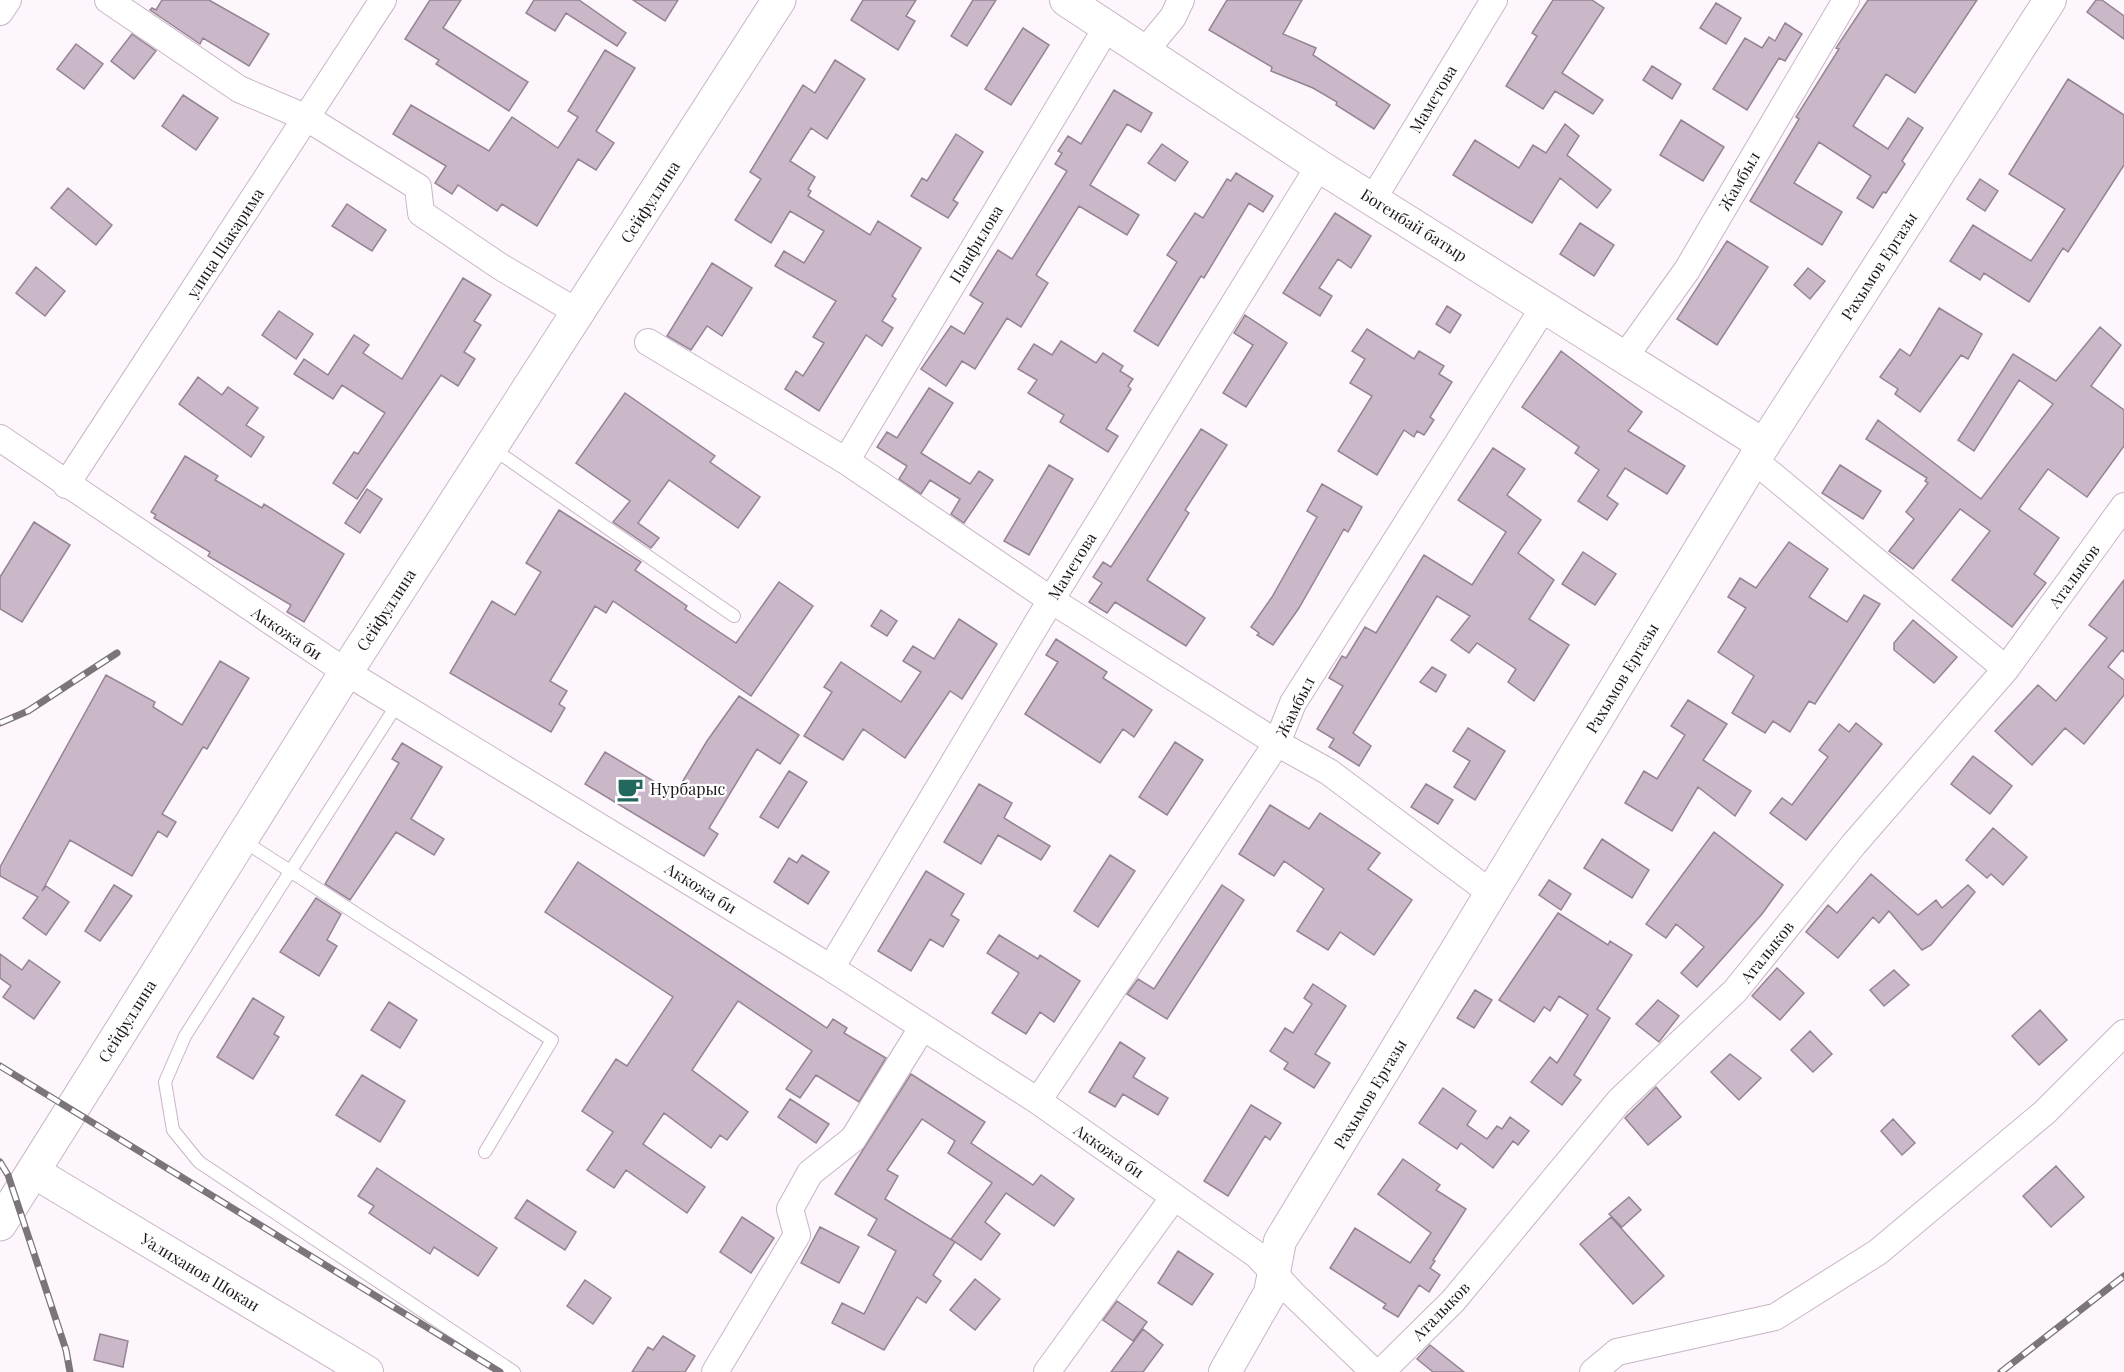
<svg xmlns="http://www.w3.org/2000/svg" width="2124" height="1372" font-family="'Playfair Display',serif">
<style>
.building{fill:#cab7c8;stroke:#958493;stroke-width:1.5}
.lines{fill:none;stroke-linecap:round;stroke-linejoin:round}
.service-casing{stroke:#c8b5c6;stroke-width:14}
.minor-casing{stroke:#c8b5c6;stroke-width:28}
.tertiary-casing{stroke:#c8b5c6;stroke-width:34}
.secondary-casing{stroke:#c8b5c6;stroke-width:35}
.service{stroke:#fff;stroke-width:12}
.minor{stroke:#fff;stroke-width:26}
.tertiary{stroke:#fff;stroke-width:32}
.secondary{stroke:#fff;stroke-width:33}
.rail-casing{stroke:#7c747b;stroke-width:7}
.rail{stroke:#fff;stroke-width:4.5;stroke-dasharray:14;stroke-linecap:butt}
.labels{text-anchor:middle;stroke-width:4.5;stroke-linejoin:round;paint-order:stroke}
.street-label{font-size:16px;fill:#1d161c;stroke:#fff}
.poi-label{font-size:16px;fill:#1d161c;stroke:#fff;text-anchor:start}
</style>
<rect width="100%" height="100%" fill="#fef6fd"/>
<path class="building" d="M162,0H209L269,34L249,66L203,38L200,44L150,10L152,8L156,10Z
M430,0H461L443,28L528,82L509,111L436,64L439,60L405,39Z
M534,0H579L626,33L617,46L566,13L555,31L526,13Z
M633,0H678L665,21Z
M863,0H916L906,16L915,21L898,50L851,20Z
M973,0H996L967,46L951,36Z
M1227,0H1302L1283,34L1316,48L1313,55L1390,105L1374,129L1336,105L1337,102L1313,88L1271,71L1272,67L1209,30Z
M1553,0H1592L1604,8L1562,73L1603,100L1593,114L1555,91L1543,109L1506,86L1537,36L1532,33Z
M1868,0H1977L1915,93L1886,74L1853,126L1888,149L1908,118L1923,128L1902,161L1905,164L1886,193L1883,192L1873,208L1857,198L1871,176L1819,142L1794,183L1842,212L1822,245L1750,201L1799,119L1796,117L1839,49L1836,48Z
M2096,0H2102L2124,16V39L2087,12Z
M1716,3L1741,18L1726,44L1700,28Z
M1785,23L1802,34L1785,61L1779,58L1747,110L1713,89L1745,38L1762,48L1769,37L1775,41Z
M1023,28L1049,45L1011,105L985,89Z
M132,34L156,51L134,79L111,61Z
M76,44L103,64L84,89L57,69Z
M605,50L635,68L596,131L614,143L596,170L578,159L537,226L502,204L497,211L458,185L452,194L435,183L446,166L393,134L411,105L489,151L512,117L558,148L578,117L568,111Z
M835,60L865,79L827,139L811,128L790,161L815,177L808,189L811,191L808,196L870,235L878,221L921,248L892,296L896,299L882,321L893,328L882,346L866,335L819,411L785,389L796,371L803,376L824,343L813,337L836,301L775,266L784,251L804,263L824,231L790,211L771,243L735,220L761,179L750,172L803,85L815,93Z
M1652,66L1681,84L1672,99L1643,80Z
M2068,79L2124,115V165L2068,252L2063,248L2029,302L1984,273L1980,280L1950,261L1973,225L2031,261L2065,209L2009,174Z
M1114,90L1152,113L1141,132L1127,124L1090,185L1139,215L1127,235L1079,206L1036,275L1048,283L1021,327L1007,318L975,369L962,361L946,386L921,369L951,326L964,334L983,303L970,295L998,250L1012,259L1067,171L1055,164L1062,153L1058,151L1068,136L1081,144Z
M183,95L218,118L196,150L162,126Z
M1681,120L1724,147L1703,181L1660,155Z
M1565,124L1579,136L1567,155L1611,190L1597,208L1560,178L1532,223L1453,175L1475,140L1519,168L1533,145L1546,153Z
M956,134L983,152L953,200L958,203L948,218L911,196L922,178L927,181Z
M1162,144L1188,162L1175,181L1148,163Z
M1236,173L1273,196L1263,212L1249,203L1204,278L1201,276L1158,346L1134,331L1177,262L1167,255L1195,213L1203,218L1227,179L1231,181Z
M1980,179L1998,191L1985,211L1967,199Z
M68,188L112,225L96,245L51,208Z
M347,204L386,230L372,251L332,226Z
M1335,213L1371,236L1351,268L1338,259L1319,288L1332,296L1320,316L1283,293Z
M1580,223L1614,245L1594,276L1560,254Z
M1727,241L1768,267L1717,345L1677,319Z
M712,263L752,288L722,336L707,326L691,350L667,336Z
M36,267L65,291L45,316L16,293Z
M1808,268L1825,281L1810,299L1794,285Z
M463,278L491,295L474,321L481,325L464,352L475,359L458,386L441,375L357,499L333,483L354,452L358,454L385,413L342,385L333,399L294,374L304,359L328,375L354,335L369,345L363,353L402,379Z
M1447,306L1461,315L1450,333L1436,324Z
M1939,308L1982,334L1968,359L1961,355L1920,412L1895,394L1898,389L1880,377L1900,349L1910,356Z
M279,311L313,334L296,359L262,335Z
M1245,315L1287,343L1246,407L1223,393L1253,345L1234,333Z
M2100,327L2121,345L2091,386L2124,410V446L2087,497L2048,469L2019,509L2059,538L2034,574L2046,583L2012,627L1952,580L1990,531L1960,509L1913,569L1889,551L1914,519L1906,512L1928,483L1925,481L1927,478L1866,439L1878,420L1981,499L2053,404L2019,380L1974,451L1958,440L2013,354L2056,381Z
M1367,329L1414,359L1419,351L1444,366L1439,374L1452,382L1430,417L1434,420L1424,435L1417,431L1414,437L1404,430L1377,475L1338,451L1372,396L1350,383L1365,359L1352,351Z
M1061,341L1096,363L1103,353L1123,366L1120,371L1133,379L1128,386L1131,389L1106,429L1118,436L1108,452L1060,422L1064,415L1028,393L1037,380L1018,369L1034,344L1052,355Z
M1561,351L1642,412L1628,431L1685,466L1667,494L1625,468L1607,496L1618,504L1607,520L1578,501L1599,470L1575,453L1579,447L1522,407Z
M198,377L222,395L228,387L258,408L246,425L264,437L251,457L179,404Z
M929,388L953,403L921,453L970,484L979,471L993,480L964,523L951,514L960,499L930,480L921,494L899,479L907,466L877,447L887,432L897,438Z
M625,393L715,456L710,462L760,497L738,528L669,480L638,523L659,538L651,548L613,522L630,501L576,463Z
M1201,429L1227,445L1185,510L1189,513L1147,580L1205,618L1186,646L1115,602L1107,613L1089,602L1102,583L1093,577L1103,562L1111,567Z
M1493,448L1525,469L1507,495L1541,520L1518,553L1554,580L1529,619L1569,645L1534,701L1508,682L1516,669L1477,643L1469,653L1451,640L1470,616L1437,596L1353,733L1371,746L1359,766L1329,747L1334,739L1317,729L1343,686L1329,678L1342,656L1346,658L1365,627L1376,633L1424,555L1472,585L1506,532L1458,500Z
M185,456L218,476L215,480L262,508L264,504L344,554L304,622L287,612L291,605L208,556L210,552L154,518L156,515L151,512Z
M1049,465L1073,479L1029,555L1004,541Z
M1840,465L1881,491L1863,519L1822,493Z
M1322,484L1362,507L1348,532L1344,529L1299,608L1273,645L1257,635L1259,633L1251,627L1272,597L1317,517L1307,511Z
M367,489L382,499L360,533L345,523Z
M559,510L641,562L635,570L687,606L685,609L736,643L779,582L813,606L751,696L613,601L606,613L595,606L550,681L567,691L559,704L565,708L551,732L450,673L492,601L515,615L541,572L526,563Z
M34,522L70,545L22,622L0,609V577Z
M1789,542L1828,569L1809,597L1847,622L1864,595L1880,604L1815,704L1809,701L1790,732L1773,721L1765,733L1732,713L1754,676L1718,652L1746,608L1728,597L1740,578L1756,588Z
M1583,552L1616,574L1595,605L1562,584Z
M2124,580V652L2122,650L2108,667L2124,680V695L2084,744L2065,728L2032,765L1995,731L2038,685L2056,701L2107,638L2089,625Z
M881,610L897,621L887,636L871,626Z
M959,619L997,644L962,699L950,691L905,758L863,729L843,760L804,736L832,692L824,687L841,662L901,702L921,672L903,661L913,646L934,659Z
M1913,620L1957,657L1934,683L1894,650V643Z
M1056,639L1107,672L1103,678L1152,710L1134,737L1123,729L1100,763L1025,714L1058,662L1046,655Z
M220,661L249,678L207,749L203,747L162,814L176,822L167,837L158,831L132,876L70,840L42,891L46,886L69,902L46,935L23,918L38,897L0,876V867L106,675L155,702L153,707L182,725Z
M1432,667L1446,675L1436,692L1420,682Z
M739,696L799,735L780,764L757,749L709,828L718,834L704,856L585,784L605,752L675,794L707,741Z
M1688,700L1727,724L1703,760L1751,791L1735,816L1698,787L1672,831L1625,803L1644,771L1657,779L1685,735L1671,726Z
M1856,723L1882,744L1806,840L1770,813L1782,798L1792,805L1828,757L1819,750L1839,724L1849,732Z
M1468,728L1505,751L1475,800L1454,787L1470,761L1453,751Z
M1175,742L1203,760L1167,815L1139,797Z
M402,743L442,767L411,819L444,839L434,855L396,832L350,900L325,884L399,763L392,759Z
M1973,756L2012,786L1990,814L1951,784Z
M789,771L807,782L778,828L760,817Z
M979,784L1012,803L1004,818L1050,846L1041,860L998,835L981,864L944,842Z
M1426,784L1453,800L1438,824L1411,807Z
M1270,805L1309,829L1320,813L1380,853L1368,869L1412,900L1374,955L1340,932L1328,950L1297,931L1324,889L1284,861L1274,876L1239,854Z
M1993,828L2027,857L2003,885L1991,874L1987,878L1966,860Z
M1714,832L1783,885L1762,914L1697,987L1681,973L1704,947L1676,924L1666,938L1646,924Z
M1602,839L1649,870L1632,898L1584,868Z
M802,855L829,872L808,904L774,882L789,858L797,863Z
M1110,855L1135,871L1098,927L1074,911Z
M578,862L827,1028L833,1019L847,1028L844,1033L886,1058L859,1102L816,1075L800,1098L786,1089L812,1051L738,1001L692,1070L748,1112L727,1140L720,1135L711,1148L664,1113L643,1144L705,1187L687,1213L626,1170L614,1188L587,1170L613,1132L582,1111L616,1059L627,1066L673,997L545,912Z
M926,871L964,894L951,915L959,920L943,947L930,939L911,971L878,951Z
M1871,874L1918,915L1936,900L1942,908L1968,885L1975,892L1931,945L1922,950L1889,911L1879,923L1873,917L1838,958L1806,932L1828,905L1837,913Z
M1549,880L1571,894L1561,910L1539,895Z
M114,885L132,896L100,941L85,931Z
M1222,885L1244,900L1167,1019L1127,994L1138,979L1154,989Z
M316,898L341,914L327,940L337,946L319,976L280,952Z
M1558,913L1608,945L1610,941L1632,955L1597,1009L1610,1018L1574,1075L1581,1080L1562,1105L1531,1082L1550,1057L1557,1063L1588,1015L1559,996L1550,1011L1544,1007L1534,1022L1499,1000Z
M999,935L1038,959L1040,955L1080,981L1054,1022L1040,1012L1026,1034L992,1013L1019,973L987,953Z
M0,954L22,970L29,960L60,982L34,1019L3,997L11,986L0,978Z
M1777,968L1804,993L1780,1020L1752,996Z
M1894,970L1909,985L1884,1006L1870,990Z
M1313,984L1346,1006L1315,1054L1330,1063L1314,1088L1284,1069L1288,1063L1270,1051L1285,1028L1293,1033L1312,1004L1304,998Z
M1475,990L1492,1000L1474,1028L1457,1018Z
M253,998L284,1017L274,1034L279,1037L253,1079L217,1057Z
M1658,1000L1679,1016L1659,1042L1636,1024Z
M389,1002L417,1020L400,1048L371,1030Z
M2040,1010L2067,1040L2039,1065L2012,1036Z
M1810,1031L1832,1054L1813,1072L1791,1050Z
M1120,1042L1145,1058L1133,1077L1168,1098L1158,1115L1123,1094L1115,1107L1089,1092Z
M1730,1054L1761,1078L1739,1100L1711,1072Z
M911,1074L985,1122L971,1143L1033,1185L1041,1175L1074,1199L1054,1226L1006,1193L985,1222L1000,1234L981,1260L951,1239L992,1183L948,1153L955,1141L922,1119L887,1170L898,1176L885,1199L955,1242L933,1275L941,1281L926,1303L917,1297L884,1350L832,1323L842,1303L864,1314L896,1251L868,1235L877,1219L835,1194Z
M362,1075L405,1101L380,1142L336,1115Z
M1656,1087L1681,1117L1648,1145L1625,1118Z
M1443,1088L1476,1111L1467,1125L1487,1139L1497,1126L1502,1129L1510,1117L1529,1131L1518,1145L1513,1141L1493,1168L1461,1143L1457,1149L1419,1123Z
M790,1099L829,1124L816,1143L778,1117Z
M1251,1105L1281,1123L1270,1140L1265,1136L1228,1196L1204,1181Z
M1893,1119L1915,1143L1902,1155L1881,1131Z
M1403,1159L1440,1185L1436,1190L1466,1209L1433,1260L1435,1261L1430,1268L1440,1275L1429,1292L1419,1285L1398,1317L1383,1308L1386,1304L1330,1268L1355,1228L1410,1263L1431,1233L1378,1194Z
M2056,1166L2084,1197L2051,1227L2023,1196Z
M377,1168L497,1248L478,1276L434,1247L430,1254L369,1213L374,1206L358,1196Z
M1629,1197L1641,1210L1622,1227L1609,1214Z
M527,1200L576,1232L565,1250L515,1218Z
M742,1217L774,1238L751,1273L720,1252Z
M1611,1217L1664,1276L1633,1304L1580,1244Z
M820,1227L859,1247L839,1283L801,1263Z
M1178,1251L1213,1274L1192,1305L1158,1283Z
M975,1279L1000,1299L975,1330L950,1310Z
M585,1280L611,1298L593,1324L567,1306Z
M1117,1301L1147,1322L1133,1341L1103,1320Z
M1143,1329L1163,1345L1143,1372H1111Z
M100,1334L128,1341L123,1367L94,1360Z
M663,1336L695,1356L685,1372H632L648,1347L653,1350Z
M1430,1345L1464,1372H1433L1417,1359Z"/>
<g class="lines">
<g class="service-casing">
<path id="service" d="M492,448L734,616
M398,703L185,1036L165,1082L173,1130L199,1162L514,1372
M242,840L552,1040L485,1152"/>
</g>
<g class="minor-casing">
<path id="minor" d="M108,0L239,89L307,118L418,187L421,213L501,267L579,313
M0,12L8,0
M1145,51L1173,17L1181,0
M1373,199L1494,0
M648,342L846,461L1051,600L1277,743L1329,772L1491,893
M1624,358L1687,270L1846,0
M0,438L346,672L831,968L1038,1101L1257,1255L1292,1293L1374,1372
M1754,460L2006,669
M846,461L1107,27
M66,485L383,0
M831,968L1051,600L1319,166
M1038,1101L1277,743L1293,703L1544,307
M715,1372L797,1235L790,1209L810,1173L853,1139L922,1028
M1047,1372L1174,1197
M1381,1372L1453,1301L1619,1101L1735,991L1854,844L2006,669L2124,506
M1593,1372L1617,1352L1775,1317L1878,1252L2045,1112L2124,1033"/>
</g>
<g class="tertiary-casing">
<path id="tertiary" d="M1066,0L1319,166L1764,445
M34,1172L367,1372
M1225,1372L1270,1293L1280,1241L1754,460L2050,0"/>
</g>
<g class="secondary-casing">
<path id="secondary" d="M0,1224L346,672L779,0"/>
</g>
<use href="#service" class="service"/>
<use href="#minor" class="minor"/>
<use href="#tertiary" class="tertiary"/>
<use href="#secondary" class="secondary"/>
<g class="rail-casing">
<path id="rail" d="M0,723L28,711L117,653
M0,1066L500,1372
M0,1162L8,1175L66,1350L70,1372
M2001,1372L2124,1276"/>
</g>
<use href="#rail" class="rail"/>
</g>
<defs>
<g id="cafe-bare" transform="scale(2.07)"><path d="M-5.5-4.5H6V0H3Q3 3.5 0 3.5H-2.5Q-5.5 3.5-5.5 0ZM3-3.2v2h1.7v-2ZM-6 4.5H4V6H-6Z" fill="#22685c" stroke="#fff" stroke-width="2.5" paint-order="stroke"/></g>
</defs>
<g fill-rule="evenodd">
<use href="#cafe-bare" x="630" y="789"/>
</g>
<g class="labels">
<g class="street-label">
<text transform="translate(1433 99) rotate(-59)" y="6">Маметова</text>
<text transform="translate(1739 181) rotate(-60)" y="6">Жамбыл</text>
<text transform="translate(650 202) rotate(-57)" y="6">Сейфуллина</text>
<text transform="translate(1414 225) rotate(32)" y="6">Богенбай батыр</text>
<text transform="translate(225 243) rotate(-57)" y="6">улица Шакарима</text>
<text transform="translate(976 244) rotate(-59)" y="6">Панфилова</text>
<text transform="translate(1879 266) rotate(-57)" y="6">Рахымов Ергазы</text>
<text transform="translate(1072 566) rotate(-58)" y="6">Маметова</text>
<text transform="translate(2074 576) rotate(-54)" y="6">Аталыков</text>
<text transform="translate(386 610) rotate(-57)" y="6">Сейфуллина</text>
<text transform="translate(287 633) rotate(34)" y="6">Аккожа би</text>
<text transform="translate(1622 678) rotate(-59)" y="6">Рахымов Ергазы</text>
<text transform="translate(1295 707) rotate(-63)" y="6">Жамбыл</text>
<text transform="translate(701 888) rotate(32)" y="6">Аккожа би</text>
<text transform="translate(1767 952) rotate(-51)" y="6">Аталыков</text>
<text transform="translate(127 1021) rotate(-58)" y="6">Сейфуллина</text>
<text transform="translate(1370 1094) rotate(-59)" y="6">Рахымов Ергазы</text>
<text transform="translate(1109 1151) rotate(35)" y="6">Аккожа би</text>
<text transform="translate(200 1272) rotate(31)" y="6">Уалиханов Шокан</text>
<text transform="translate(1441 1311) rotate(-46)" y="6">Аталыков</text>
</g>
<g class="poi-label">
<text x="650" y="795">Нурбарыс</text>
</g>
</g>
</svg>
